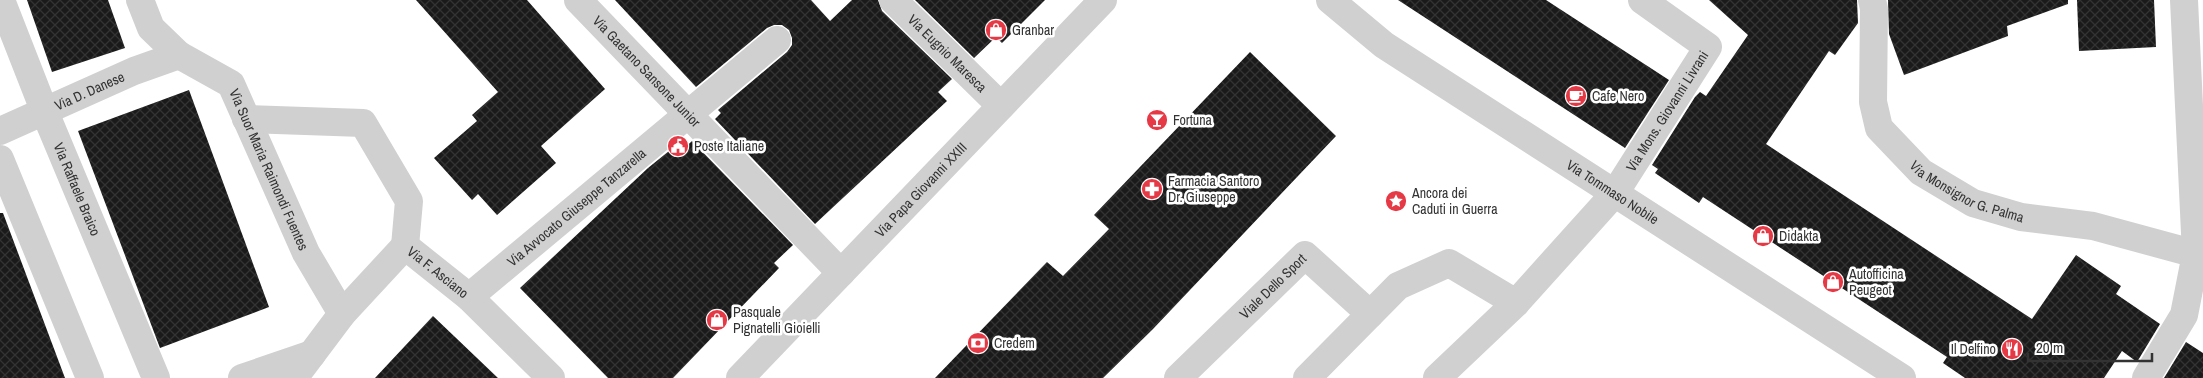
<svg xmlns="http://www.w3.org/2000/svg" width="2203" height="378" font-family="'Archivo Narrow',sans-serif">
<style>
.building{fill:url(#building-cross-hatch)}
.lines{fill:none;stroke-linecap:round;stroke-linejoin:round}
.minor{stroke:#d0d0d0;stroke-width:28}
.tertiary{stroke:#d0d0d0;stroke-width:28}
.labels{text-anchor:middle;stroke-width:5;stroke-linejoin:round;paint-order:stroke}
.poi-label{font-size:14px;fill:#333;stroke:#fff;text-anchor:start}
.street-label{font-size:14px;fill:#333;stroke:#fff}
</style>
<defs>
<pattern id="building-cross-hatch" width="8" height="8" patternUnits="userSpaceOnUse" patternTransform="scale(1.25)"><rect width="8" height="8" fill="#1a1a1a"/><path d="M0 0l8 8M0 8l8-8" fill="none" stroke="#333"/></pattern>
</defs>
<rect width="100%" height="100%" fill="#fff"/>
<path class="building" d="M27,0H108L125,48L52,72Z
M416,0H527L605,89L541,146L556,163L497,215L478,194L472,200L434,158L477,121L472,115L498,92Z
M615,0H811L830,21L852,0H878L882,11L952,79L938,92L947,101L815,224L715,119L721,113L718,110L787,52L792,45V38L789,30L782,25H774L767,28L696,87Z
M915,0H1045L1002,43L996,37L974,58Z
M1398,0H1546L1669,80L1625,148Z
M1709,0H1857L1858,23L1835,55L1829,51L1766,144L2032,319L2076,255L2121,286L2116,294L2160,324L2137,362L2122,351L2104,378H1965L1943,363L1947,357L1703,197L1699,203L1655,173L1658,169L1652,165L1695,97L1700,92L1706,96L1748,35Z
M1888,0H2068V4L2007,26L2008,36L1904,75L1889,34Z
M2077,0H2154L2156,47L2079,51Z
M1250,52L1336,136L1153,329L1103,378H935L1047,262L1063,276L1109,229L1094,215Z
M189,90L269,307L160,348L78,131Z
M692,141L793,245L774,263L779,268L673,378H608L520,288L648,168L669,151L675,157Z
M0,213H3L65,378H0Z
M433,316L498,378H375Z
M2186,342L2203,353V378H2164Z"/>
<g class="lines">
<g class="minor">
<path id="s1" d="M1,0L44,110L156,378"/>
<path id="s2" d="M140,0L151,28L179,55L231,84L306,253L342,314"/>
<path id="s3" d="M578,0L841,273"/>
<path id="s4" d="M893,0L1001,106"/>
<path id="s5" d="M1872,0L1874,9L1873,102L1879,128L1921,172L1973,203L2021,217L2093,226L2196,254L2203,253"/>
<path d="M246,119L363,123L409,201L405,246"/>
<path id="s6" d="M0,131L134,71L179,55"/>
<path d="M0,159L90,378"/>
<path id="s7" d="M405,246L469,297L551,378"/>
<path id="s8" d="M469,297L777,40"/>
<path d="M242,378L312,354"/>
<path d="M294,378L342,314L405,246"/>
<path id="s9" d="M1178,378L1305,255L1370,314"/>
<path d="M1307,378L1398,286L1449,263L1516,303"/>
<path id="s10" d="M1437,378L1516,303L1615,193L1708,47L1642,0"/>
<path d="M2146,378L2184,315L2196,254L2184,0"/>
</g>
<g class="tertiary">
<path id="s11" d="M1330,0L1384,45L1902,378"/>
<path id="s12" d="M740,378L1103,0"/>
</g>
</g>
<defs>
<g id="shop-disc" transform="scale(1.125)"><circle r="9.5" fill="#e63946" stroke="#fff"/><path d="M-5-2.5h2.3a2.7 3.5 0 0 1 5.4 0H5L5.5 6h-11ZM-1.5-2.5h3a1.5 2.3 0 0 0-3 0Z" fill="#fff"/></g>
<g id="cafe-disc" transform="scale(1.125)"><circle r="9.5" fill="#e63946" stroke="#fff"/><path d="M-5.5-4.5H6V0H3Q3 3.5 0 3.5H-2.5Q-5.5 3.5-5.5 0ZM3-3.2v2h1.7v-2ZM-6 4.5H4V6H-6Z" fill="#fff"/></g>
<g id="bar-disc" transform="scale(1.125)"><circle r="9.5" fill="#e63946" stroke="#fff"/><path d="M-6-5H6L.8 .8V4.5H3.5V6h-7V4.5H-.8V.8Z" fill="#fff"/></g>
<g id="civic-disc" transform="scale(1.125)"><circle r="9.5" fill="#e63946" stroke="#fff"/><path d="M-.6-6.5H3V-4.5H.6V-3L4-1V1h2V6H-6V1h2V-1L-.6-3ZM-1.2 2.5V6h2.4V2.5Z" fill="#fff"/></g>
<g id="pharmacy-disc" transform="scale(1.125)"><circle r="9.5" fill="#e63946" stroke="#fff"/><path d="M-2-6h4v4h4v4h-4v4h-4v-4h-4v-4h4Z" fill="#fff"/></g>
<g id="sight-disc" transform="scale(1.125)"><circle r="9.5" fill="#e63946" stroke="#fff"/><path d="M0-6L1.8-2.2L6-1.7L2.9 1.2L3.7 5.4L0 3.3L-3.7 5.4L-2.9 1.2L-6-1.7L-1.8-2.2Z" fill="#fff"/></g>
<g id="bank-disc" transform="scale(1.125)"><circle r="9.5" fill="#e63946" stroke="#fff"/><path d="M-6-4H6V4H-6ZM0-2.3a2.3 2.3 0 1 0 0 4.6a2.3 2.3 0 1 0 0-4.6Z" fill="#fff"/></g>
<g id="restaurant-disc" transform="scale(1.125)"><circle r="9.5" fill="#e63946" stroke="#fff"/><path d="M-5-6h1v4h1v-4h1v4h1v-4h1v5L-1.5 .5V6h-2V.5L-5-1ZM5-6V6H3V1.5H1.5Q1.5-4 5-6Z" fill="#fff"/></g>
</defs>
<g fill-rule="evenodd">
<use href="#shop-disc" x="996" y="30"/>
<use href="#cafe-disc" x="1576" y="96"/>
<use href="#bar-disc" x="1157" y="120"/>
<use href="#civic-disc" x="678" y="146"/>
<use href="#pharmacy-disc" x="1152" y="189"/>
<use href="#sight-disc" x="1396" y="201"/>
<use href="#shop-disc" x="1763" y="236"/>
<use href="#shop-disc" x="1833" y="282"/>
<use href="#shop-disc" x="717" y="320"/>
<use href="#bank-disc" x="978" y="343"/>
<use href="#restaurant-disc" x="2012" y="349"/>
</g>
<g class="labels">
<g class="poi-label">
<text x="1012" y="35">Granbar</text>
<text x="1592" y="101">Cafe Nero</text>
<text x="1173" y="125">Fortuna</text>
<text x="694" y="151">Poste Italiane</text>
<text x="1168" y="186">Farmacia Santoro<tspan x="1168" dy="16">Dr. Giuseppe</tspan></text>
<text x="1412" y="198">Ancora dei<tspan x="1412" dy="16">Caduti in Guerra</tspan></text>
<text x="1779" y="241">Didakta</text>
<text x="1849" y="279">Autofficina<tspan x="1849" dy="16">Peugeot</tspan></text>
<text x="733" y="317">Pasquale<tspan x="733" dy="16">Pignatelli Gioielli</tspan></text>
<text x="994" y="348">Credem</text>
<text x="1996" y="354" text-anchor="end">Il Delfino</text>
</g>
<g class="street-label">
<text dy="5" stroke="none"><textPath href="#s4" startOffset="76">Via Eugnio Maresca</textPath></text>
<text dy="5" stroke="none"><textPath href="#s3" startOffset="99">Via Gaetano Sansone Junior</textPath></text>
<text dy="5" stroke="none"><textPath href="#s6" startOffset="98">Via D. Danese</textPath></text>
<text dy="5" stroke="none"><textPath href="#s10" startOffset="354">Via Mons. Giovanni Livrani</textPath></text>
<text dy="5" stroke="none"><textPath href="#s2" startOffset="222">Via Suor Maria Raimondi Fuentes</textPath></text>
<text dy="5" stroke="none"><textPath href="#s5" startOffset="240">Via Monsignor G. Palma</textPath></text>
<text dy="5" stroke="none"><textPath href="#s12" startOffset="261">Via Papa Giovanni XXIII</textPath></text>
<text dy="5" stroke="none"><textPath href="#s1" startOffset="204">Via Raffaele Braico</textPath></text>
<text dy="5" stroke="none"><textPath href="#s11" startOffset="342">Via Tommaso Nobile</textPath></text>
<text dy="5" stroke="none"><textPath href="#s8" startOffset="140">Via Avvocato Giuseppe Tanzarella</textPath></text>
<text dy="5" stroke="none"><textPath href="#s7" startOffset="42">Via F. Asciano</textPath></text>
<text dy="5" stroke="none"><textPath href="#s9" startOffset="132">Viale Dello Sport</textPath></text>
</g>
</g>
<path d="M2028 353v8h124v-8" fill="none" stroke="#333333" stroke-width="2.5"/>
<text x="2036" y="353" font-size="15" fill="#333333" stroke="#ffffff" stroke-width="4" paint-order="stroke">20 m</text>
</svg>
